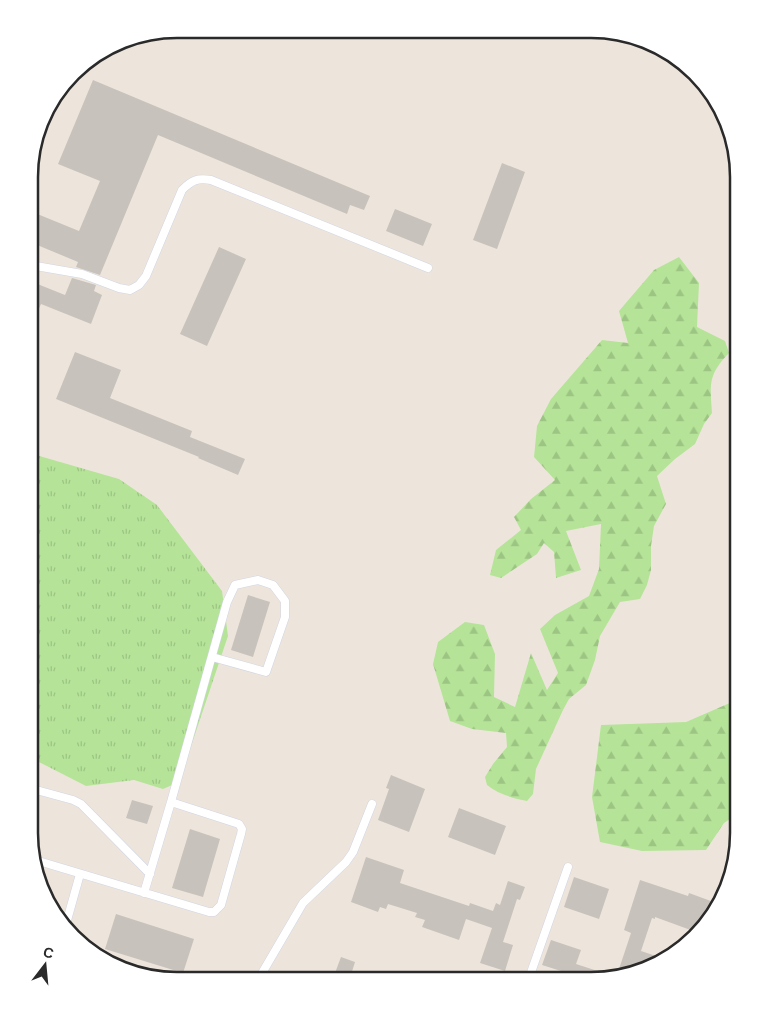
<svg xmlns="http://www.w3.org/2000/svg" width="768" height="1010" font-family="Helvetica,sans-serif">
	<defs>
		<pattern id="grass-tufts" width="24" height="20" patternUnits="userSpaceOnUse" patternTransform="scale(1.25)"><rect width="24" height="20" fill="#b5e498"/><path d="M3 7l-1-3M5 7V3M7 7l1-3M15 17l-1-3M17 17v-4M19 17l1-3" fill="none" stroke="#9cc483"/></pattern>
		<pattern id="forest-firs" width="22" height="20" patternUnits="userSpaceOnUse" patternTransform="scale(1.25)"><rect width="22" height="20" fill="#b5e498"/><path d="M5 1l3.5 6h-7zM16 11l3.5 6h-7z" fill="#9cc483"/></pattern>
	</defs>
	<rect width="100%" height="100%" fill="#ede5dc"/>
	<!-- grass -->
	<path fill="url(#grass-tufts)" d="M29,453L119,479L157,505L222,591L228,636L179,782L163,789L134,780L86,786L37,761L29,755Z"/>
	<!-- forest -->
	<path fill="url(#forest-firs)" d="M679,257L699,283L697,327L725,341L729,353C708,375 710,384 712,413L704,424L695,444L675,459L657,476L666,504L654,526L651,546V570L647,585L640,599L620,602L600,636L595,660L586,685L569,699L563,710L536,769L533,794L527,801C512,798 498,794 487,785L485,777L493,764L507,747L506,733L472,729L450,721L433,664L438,642L465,622L484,625L495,654L494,697L515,707L531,653L547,690L558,673L540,629L555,615L589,596L599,569L601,524L566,531L581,570L556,578L554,552L544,543L537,554L501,578L490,575L496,550L521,530L514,517L531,499L555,480L534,457L537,426L551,399L602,340L628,343L619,311L654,270Z
		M739,699V813L724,823L706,850L642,851L600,842L592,797L601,725L686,722Z"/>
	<!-- building -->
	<path fill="#c8c2bc" d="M93,80L370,196L364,210L350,205L347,214L158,135L100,275L76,267L78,262L30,242V211L79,231L100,181L58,164Z
		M502,163L525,172L497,249L473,240Z
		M395,209L432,224L423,246L386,231Z
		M219,247L246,259L207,346L180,334Z
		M72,278L96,285L94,291L102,295L91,324L41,304L30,329V281L65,295Z
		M75,352L121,370L110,398L192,431L190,437L245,459L238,475L198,458L199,457L56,399Z
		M248,595L270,602L253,657L231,650Z
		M391,775L425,789L409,832L378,820L389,789L386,788Z
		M132,800L153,806L147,824L126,818Z
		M459,808L506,826L495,855L448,837Z
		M190,829L220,839L203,897L172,888Z
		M366,857L404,870L400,883L469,906L470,903L493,911L496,903L500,905L508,881L525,887L520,900L517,899L503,942L513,945L505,971L480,963L492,928L466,919L459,940L422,927L425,920L415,917L417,913L388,904L386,909L380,907L378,912L351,902Z
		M574,877L609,889L599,919L564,907Z
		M640,880L688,896L689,893L719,904L715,916L696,932L655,917V919L652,918L641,951L665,959L657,966L617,975L631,933L624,930Z
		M116,914L194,939L183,973L105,949Z
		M551,940L581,950L576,964L613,976L592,981H571L559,977L561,971L542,965Z
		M341,957L355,962L349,981H332Z"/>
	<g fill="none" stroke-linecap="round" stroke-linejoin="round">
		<defs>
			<path id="lane" d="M30,265L82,274L119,288L130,290L139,285L146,276L182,190C192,180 197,178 211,180L428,268
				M29,788L73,800L81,804L150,874
				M171,802L227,602L235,585L258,580L273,585L285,601V617L266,672L212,657
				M35,860L209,912H214L221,905L241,834L242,829L239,824L171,802L144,893
				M66,924L80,874
				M258,980L303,903L346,862L353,852L372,804
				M528,981L568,867"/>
		</defs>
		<!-- lane casing -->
		<use href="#lane" stroke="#d1d5e3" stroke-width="9"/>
		<!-- lane -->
		<use href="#lane" stroke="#fff" stroke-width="8"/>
	</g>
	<!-- crop -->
	<path d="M0 0H768V1010H0ZM177 38H591A139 139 0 0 1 730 177V833A139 139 0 0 1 591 972H177A139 139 0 0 1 38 833V177A139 139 0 0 1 177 38Z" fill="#fff" fill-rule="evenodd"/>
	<path fill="none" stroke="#2a2a2a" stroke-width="2.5" d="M177 38H591A139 139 0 0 1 730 177V833A139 139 0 0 1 591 972H177A139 139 0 0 1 38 833V177A139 139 0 0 1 177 38Z"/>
	<!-- north arrow -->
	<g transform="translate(45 965) rotate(16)" stroke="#ffffff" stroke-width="4" paint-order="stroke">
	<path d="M0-4L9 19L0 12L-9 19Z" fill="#2a2a2a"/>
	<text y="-8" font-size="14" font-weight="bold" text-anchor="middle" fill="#2a2a2a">С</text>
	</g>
</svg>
